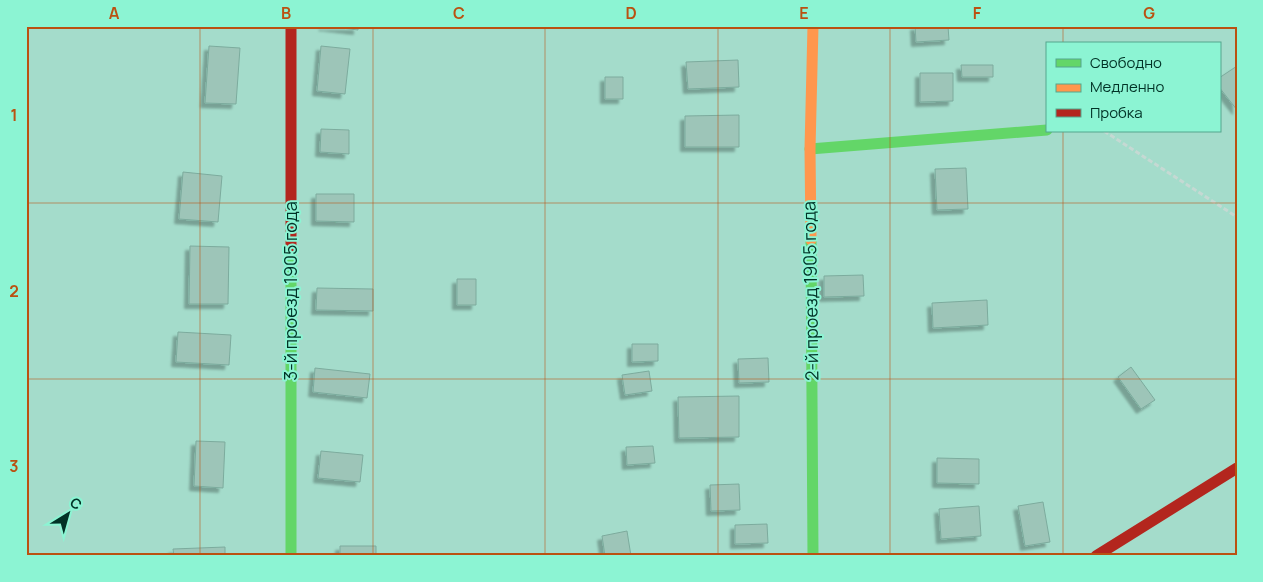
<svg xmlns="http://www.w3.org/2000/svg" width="1263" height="582" font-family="Manrope,sans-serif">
	<defs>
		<filter id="shadow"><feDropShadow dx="-4.5" dy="4.5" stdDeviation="1" flood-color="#0004"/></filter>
	</defs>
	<rect width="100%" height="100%" fill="#a4dccb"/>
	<!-- building -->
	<path fill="#9dc5b8" stroke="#7cab9d" filter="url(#shadow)" d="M323,26H358V30Z
		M915,26H948L949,40L916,42Z
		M209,46L240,48L236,104L205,103Z
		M321,46L350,49L345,94L317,91Z
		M738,60L739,87L688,89L686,62Z
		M961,65H993V77H962Z
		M1237,66V110L1219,87V78Z
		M920,73H953V101L920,102Z
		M605,77H623V99H605Z
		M739,115V147H685V116Z
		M321,129L349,130V154L320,152Z
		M966,168L968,209L937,210L935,169Z
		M183,172L222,176L218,222L179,219Z
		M316,194H354V222L316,221Z
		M190,246L229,247L228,304H189Z
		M863,275L864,296L824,297V276Z
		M457,279H476V305H457Z
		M317,288L373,289V311L316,310Z
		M987,300L988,325L933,328L932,303Z
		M178,332L231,335L229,365L176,362Z
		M632,344H658V361L632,362Z
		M768,358L769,382L739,383L738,359Z
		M1131,367L1155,400L1141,409L1118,377Z
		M315,368L370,374L367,398L313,392Z
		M649,371L652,391L625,395L622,375Z
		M739,396V437L679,438L678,397Z
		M196,441L225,442L223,488L194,486Z
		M653,446L655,463L627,465L626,447Z
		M321,451L363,455L360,482L318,478Z
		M937,458L979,459V484L937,483Z
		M739,484L740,510L711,511L710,485Z
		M1043,502L1050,542L1025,546L1018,506Z
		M979,506L981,536L941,539L939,509Z
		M767,524L768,543L735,544V525Z
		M627,531L631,556H605L602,536Z
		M340,546H376V556H340Z
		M225,547V556H174L173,549Z"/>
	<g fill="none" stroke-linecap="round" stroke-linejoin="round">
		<!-- path -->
		<path stroke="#c5d9d3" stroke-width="3" stroke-dasharray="5 2.5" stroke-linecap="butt" d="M1104,131L1237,217"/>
		<!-- fast -->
		<path stroke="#63d668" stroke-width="11" d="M810,149L1047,130
			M811,240L813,556
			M291,252V556"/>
		<!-- slow -->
		<path stroke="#ff974d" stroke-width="11" d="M811,240L810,149L813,26"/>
		<!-- jam -->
		<path stroke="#b3261e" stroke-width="11" d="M291,26V252
			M1096,556L1237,468"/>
	</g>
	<!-- grid -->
	<path fill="none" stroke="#ba5111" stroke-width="1" stroke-opacity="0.55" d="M200,26V556M373,26V556M545,26V556M718,26V556M890,26V556M1063,26V44M1063,131V556M26,203H1237M26,379H1237"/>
	<g text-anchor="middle" stroke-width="4" stroke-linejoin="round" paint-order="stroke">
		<!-- street labels -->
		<g font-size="18" fill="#013226" stroke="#8cf4d3">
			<text transform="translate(291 291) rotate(-90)" y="6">3-й проезд 1905 года</text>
			<text transform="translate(811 291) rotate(-91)" y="6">2-й проезд 1905 года</text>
		</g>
	</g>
	<!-- border -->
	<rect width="1263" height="582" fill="none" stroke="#8cf4d3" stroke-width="55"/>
	<!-- legend -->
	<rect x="1046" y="42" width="175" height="90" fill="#8cf4d3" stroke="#54a68e"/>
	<rect x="1056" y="59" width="25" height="8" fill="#63d668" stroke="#54a68e"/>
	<text x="1090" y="68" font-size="15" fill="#013226">Свободно</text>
	<rect x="1056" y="84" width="25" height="8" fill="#ff974d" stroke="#54a68e"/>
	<text x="1090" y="92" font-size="15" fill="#013226">Медленно</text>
	<rect x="1056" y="109" width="25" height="8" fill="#b3261e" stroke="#54a68e"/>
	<text x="1090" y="118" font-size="15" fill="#013226">Пробка</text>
	<!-- north arrow -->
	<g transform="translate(68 514) rotate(37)" stroke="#8cf4d3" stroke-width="4" paint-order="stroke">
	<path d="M0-4L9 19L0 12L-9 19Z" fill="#013226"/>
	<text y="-8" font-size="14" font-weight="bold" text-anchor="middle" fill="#013226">С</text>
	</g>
	<rect x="28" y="28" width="1208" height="526" fill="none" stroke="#ba5111" stroke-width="2"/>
	<g font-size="16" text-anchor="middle" font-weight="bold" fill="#ba5111">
		<text x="114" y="19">A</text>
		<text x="286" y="19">B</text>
		<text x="459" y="19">C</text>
		<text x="631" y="19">D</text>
		<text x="804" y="19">E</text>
		<text x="977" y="19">F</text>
		<text x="1149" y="19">G</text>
		<text x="14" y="121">1</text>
		<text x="14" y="297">2</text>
		<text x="14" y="472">3</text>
	</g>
</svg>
